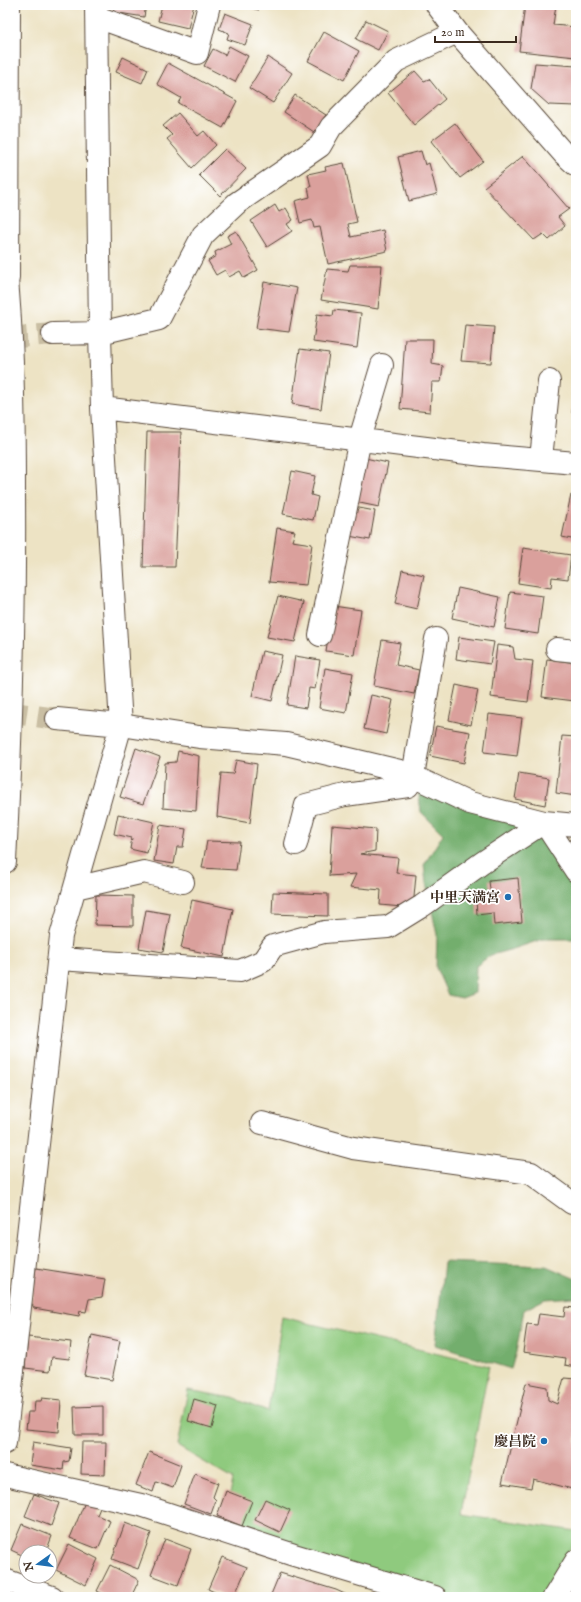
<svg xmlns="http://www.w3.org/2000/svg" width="581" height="1602" font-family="'IM FELL English','Noto Serif JP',serif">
	<rect width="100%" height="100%" fill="#fff"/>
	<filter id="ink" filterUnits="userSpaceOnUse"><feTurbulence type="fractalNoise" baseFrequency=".025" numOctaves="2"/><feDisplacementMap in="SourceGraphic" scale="8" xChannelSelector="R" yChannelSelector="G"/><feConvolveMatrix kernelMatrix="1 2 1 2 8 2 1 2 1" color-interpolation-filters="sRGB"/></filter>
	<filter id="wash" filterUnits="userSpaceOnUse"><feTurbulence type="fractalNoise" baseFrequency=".012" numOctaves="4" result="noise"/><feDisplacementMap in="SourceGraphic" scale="16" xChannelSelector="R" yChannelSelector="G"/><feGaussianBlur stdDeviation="0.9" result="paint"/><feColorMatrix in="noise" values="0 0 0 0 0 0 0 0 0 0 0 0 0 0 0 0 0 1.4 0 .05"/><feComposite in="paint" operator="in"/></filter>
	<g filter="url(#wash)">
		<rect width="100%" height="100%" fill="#ede3c4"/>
		<!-- green -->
		<path fill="#8fca7e" stroke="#657a4e" d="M282,1317L489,1366L461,1514L576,1531V1538L543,1597H419L286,1552L225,1520L233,1479L177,1446L188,1390L233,1398L268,1412Z"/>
		<!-- forest -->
		<path fill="#73ae6d" stroke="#576c46" d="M418,790L540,827L576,877V939H543L513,949L491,955L476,966L475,993L462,998L448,995L436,968L437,935L426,883L424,865L443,834L421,812Z
			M444,1262L546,1266L576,1279V1297L545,1299L524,1310L516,1352L511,1369L435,1345Z"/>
		<g id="blocks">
			<!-- building -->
			<path fill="#daa09c" d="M114,5H146L144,17L113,12Z
				M162,5H194L188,28L158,21Z
				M239,5H260L259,10Z
				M525,5H556L553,25L576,27V57L519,51Z
				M225,13L253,24L245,45L227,39L229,33L219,29Z
				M366,20L388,31L378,50L356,39Z
				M324,32L359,51L344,80L308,61Z
				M229,46L248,56L235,82L204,66L213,49L225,55Z
				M123,57L148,69L142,83L116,72Z
				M268,57L292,73L273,103L249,88Z
				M168,63L237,101L223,128L178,103L181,98L157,84Z
				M535,63L576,66V106L549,105L531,89Z
				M415,71L424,81L429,79L445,99L414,125L388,93Z
				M295,95L326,115L314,132L284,112Z
				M178,113L198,136L204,131L216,145L192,168L167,139L172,135L163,126Z
				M455,123L483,161L460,178L431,141Z
				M225,149L246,169L220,196L199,175Z
				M421,151L425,165L429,163L437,194L409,201L398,157Z
				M523,156L569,209L558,217L565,226L549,240L543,234L534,240L484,187Z
				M344,163L357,222L348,224L351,237L383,230L387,251L328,264L320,227L314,228L312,220L300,223L295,201L310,197L308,187H311L308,174L326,170L325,167Z
				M275,205L279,212L286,208L293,220L287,224L292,231L267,247L251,221Z
				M236,231L258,270L244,278L240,271L229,277L225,270L216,275L208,261L216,256L215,252L231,244L227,236Z
				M350,265H382L378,309L321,300L327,269L348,271Z
				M264,282L297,288L289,332L256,328Z
				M334,310L361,313L357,348L313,342L317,314L333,316Z
				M465,325L494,327L491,363L461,361Z
				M405,339H433L432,364L443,366L441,382H432L430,412L400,409Z
				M300,349L329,353L321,409L292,404Z
				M574,393H576V414L572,413Z
				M147,432H181L175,567H143Z
				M365,458L388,463L379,507L355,502Z
				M292,471L315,476L311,495L318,497L313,520L283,514Z
				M571,495L576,496V540L562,537Z
				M354,507L375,511L370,540L349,536Z
				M277,528L295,531L292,541L312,544L306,585L269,582Z
				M523,548L571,555L568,579L552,577L551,588L518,583Z
				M402,570L424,575L417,609L395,604Z
				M458,588L500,597L494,627L452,618Z
				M510,592L543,596L538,634L505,629Z
				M278,596L304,602L295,642L267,637Z
				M333,606L361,610L354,655L326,651Z
				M459,637L494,642L490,664L456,659Z
				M382,640L400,643L396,665L419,670L414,694L374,686Z
				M497,645L513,647L515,659L533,661L528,702L491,697Z
				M262,651L282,655L272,701L252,696Z
				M295,656L320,660L315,689L309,688L306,708L287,705Z
				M547,659L576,663L575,701L542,697Z
				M325,668L353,673L346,713L319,708Z
				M456,685L478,690L471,725L449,720Z
				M371,695L393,700L386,734L364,729Z
				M489,714L522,718L517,756L484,752Z
				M436,726L470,732L464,763L430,756Z
				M562,736L576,737V796L556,793Z
				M136,748L160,757L143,804L120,797Z
				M178,751L199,756L196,811L163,808L165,763L176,762Z
				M236,760L257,764L250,823L217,817L221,773L233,774Z
				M519,773L549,778L545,805L515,799Z
				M118,814L154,822L147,853L130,849L132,838L114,834Z
				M160,825L186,829L183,847H177L174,864L154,861Z
				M332,825L376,829L375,851L360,854L398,858L396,873L416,875L413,908L380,905L381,890L350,887L356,874L329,876Z
				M207,841L240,842L236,870L202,868Z
				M518,878L522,922L494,925L493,913L477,915L476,899L491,898L489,881Z
				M273,892L328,894V916L272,914Z
				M96,895L133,896V926L95,925Z
				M192,900L233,909L224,957L181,948Z
				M146,910L170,914L163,952L139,948Z
				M36,1268L105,1279L102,1297L89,1299L86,1312L80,1311L79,1316L34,1308L31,1302Z
				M565,1307L576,1308V1367L565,1365L566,1358L523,1352L527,1324L537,1325L539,1314L564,1317Z
				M92,1335L120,1341L112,1380L84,1375Z
				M28,1337L71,1342L69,1359L52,1357L50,1371L25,1368Z
				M564,1378L576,1379V1490L533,1479L531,1488L502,1483L526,1383L547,1387L548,1400L557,1404Z
				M42,1398L61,1400L59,1432L26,1429L28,1412H34L35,1401H41Z
				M194,1399L218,1406L212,1428L188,1421Z
				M103,1406V1435H75L74,1407Z
				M33,1442L71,1448L69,1461L64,1462L63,1470L30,1465Z
				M82,1442H106L105,1475L81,1474Z
				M149,1452L181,1465L173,1488L156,1482L153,1492L136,1485Z
				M195,1474L218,1483L213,1497L216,1500L211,1514L184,1504Z
				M226,1491L252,1501L242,1526L217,1516Z
				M34,1494L59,1503L51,1526L25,1516Z
				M265,1499L290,1510L280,1532L255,1520Z
				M85,1502L100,1508L97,1515L110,1521L98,1549L70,1538Z
				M125,1523L151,1533L138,1569L112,1559Z
				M22,1524L52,1536L46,1552H26V1557L11,1550Z
				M165,1539L191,1549L178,1585L151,1575Z
				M69,1544L98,1559L86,1585L56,1570Z
				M222,1557L247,1567L234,1597H225L208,1589Z
				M110,1565L139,1580L131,1597H109L97,1591Z
				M280,1573L336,1590L347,1595L346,1597H270Z"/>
		</g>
	</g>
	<g filter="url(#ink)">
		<use href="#blocks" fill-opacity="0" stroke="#564637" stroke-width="1"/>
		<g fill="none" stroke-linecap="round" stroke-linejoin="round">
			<!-- minor-tunnel -->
			<path stroke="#c9bea3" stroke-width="22" stroke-dasharray="22 11" stroke-linecap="butt" d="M5,338L53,334
				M5,712L57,719"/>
			<defs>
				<path id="minor" d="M437,5L457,32L564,154L576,165
					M97,17L197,53L209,5
					M8,278L9,5
					M53,334L100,333L159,319L203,235L237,203L320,146L331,127L396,61L457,32
					M102,408L483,455L576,463
					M541,459L549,381
					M320,635L360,439L382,365
					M557,649L576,651
					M57,719L121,725L199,737L286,744L404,772L470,803L544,822L576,825
					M296,844L306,805L345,795L408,786L413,776L436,639
					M75,888L144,872L183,882
					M59,959L240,971L263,961L273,946L324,932L388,927L422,906L482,863L544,822L576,871
					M262,1123L353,1148L531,1173L572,1203H576
					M5,1443L61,936L121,725L102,408L100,333L96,5
					M5,1475L141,1505L294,1555L435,1597
					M5,1580L52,1597
					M554,1597L576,1561"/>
				<path id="highway" d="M5,258C13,336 14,416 14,494C15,617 11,739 5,862"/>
			</defs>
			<!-- minor casing -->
			<use href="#minor" stroke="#564637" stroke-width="24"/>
			<!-- highway casing -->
			<use href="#highway" stroke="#564637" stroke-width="24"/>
			<!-- minor -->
			<use href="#minor" stroke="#fff" stroke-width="22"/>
			<!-- highway -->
			<use href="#highway" stroke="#fff" stroke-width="22"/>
		</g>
	</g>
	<!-- markers -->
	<g fill="#1f6fb2" stroke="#fff" stroke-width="1.5">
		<circle cx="508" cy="897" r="4"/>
		<circle cx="544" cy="1441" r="4"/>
	</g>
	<g text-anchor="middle" stroke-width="3.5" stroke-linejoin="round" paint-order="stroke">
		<!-- poi labels -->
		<g font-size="14" font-weight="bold" fill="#3b2a1e" stroke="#fff" text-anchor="end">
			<text x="500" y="902">中里天満宮</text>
			<text x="536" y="1446">慶昌院</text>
		</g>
	</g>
	<!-- margin -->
	<rect width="581" height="1602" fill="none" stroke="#fff" stroke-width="20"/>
	<!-- north arrow -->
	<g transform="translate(38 1564) rotate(256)"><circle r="19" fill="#ffffff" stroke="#b1aaa5"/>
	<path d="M0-3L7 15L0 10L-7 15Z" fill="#1f6fb2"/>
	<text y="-6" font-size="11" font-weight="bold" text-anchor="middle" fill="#3b2a1e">N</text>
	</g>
	<!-- scale -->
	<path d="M435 36v6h81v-6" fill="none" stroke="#3b2a1e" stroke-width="2"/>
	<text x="441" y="36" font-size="12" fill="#3b2a1e" stroke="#ffffff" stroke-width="3" paint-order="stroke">20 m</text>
</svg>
